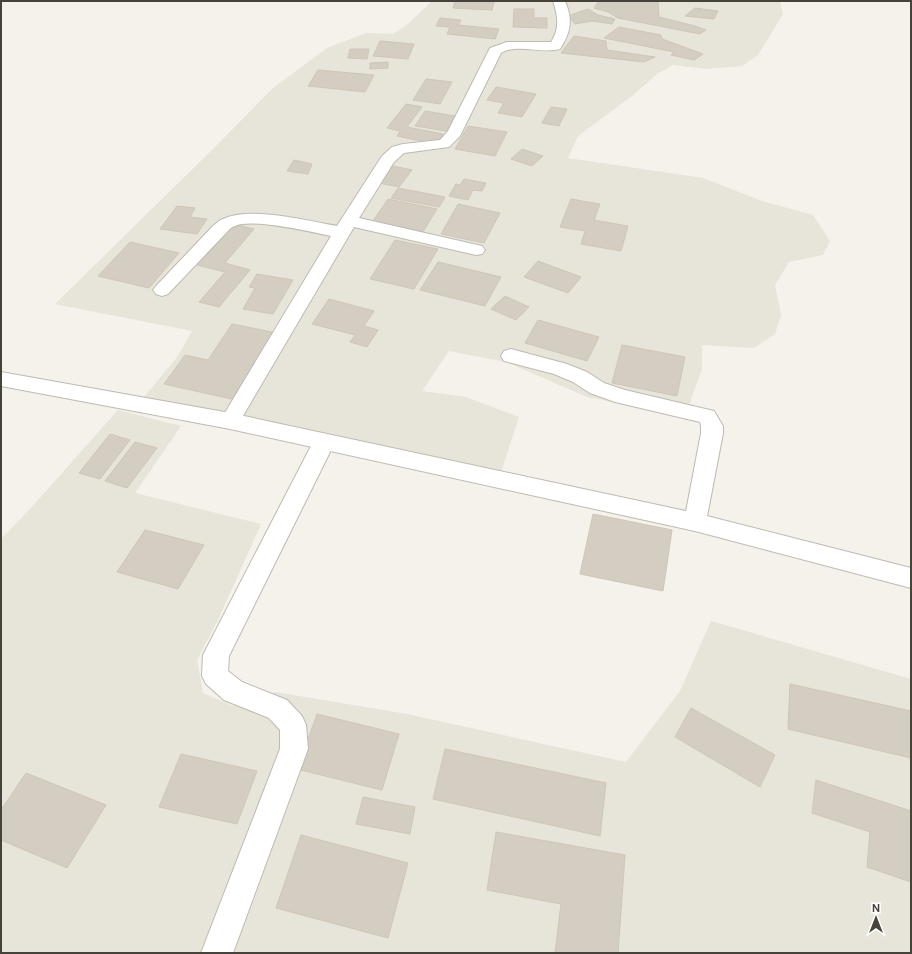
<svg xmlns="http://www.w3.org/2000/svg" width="912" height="954" font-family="'DM Sans',sans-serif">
	<rect width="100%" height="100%" fill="#f4f2eb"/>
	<!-- residential -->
	<path fill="#e7e4da" d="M432,1H780L783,14L758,55L742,66L706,69L673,65L657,74L632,96L578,136L568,158L703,178L762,201L813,215L830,241L823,255L789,262L775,285L781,315L775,334L754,348L702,345V369L685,416L587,397L506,362L449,351L422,391L466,397L519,417L501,472L375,444L144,397L178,356L192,331L55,304L216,146L273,88L327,48L366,33L393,34L408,24Z
		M118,410L181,426L135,493L261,524L218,620L197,660L203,693L233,706L275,692L407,714L626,762L680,691L711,621L911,679V953H1V539L31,508Z"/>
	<!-- building -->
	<path fill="#d4cec2" stroke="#cec6b6" d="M455,1H494L492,10L453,8Z
		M599,1H658L659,17L695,26L706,30L700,34L618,18L608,12L594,8Z
		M695,8L718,11L714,19L685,16Z
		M514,9H534V18H547V28L513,27Z
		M588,9L598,15L615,19L612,24L592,21L575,24L568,16Z
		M440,18L461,20L458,25L499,29L495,39L447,34L450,27L436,26Z
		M619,27L661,35L662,39L703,54L694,60L671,55L674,52L604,38Z
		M574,36L606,41L607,50L655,57L644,62L561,53Z
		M380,41L414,44L408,59L373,56Z
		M350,49H369L367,59L348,58Z
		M388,62V68L370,69V63Z
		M318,70L374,75L365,92L308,86Z
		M426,79L452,82L440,104L413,100Z
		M496,87L536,94L522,117L498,113L504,103L487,100Z
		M406,104L422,107L407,127L443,134L436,144L397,136L400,131L387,128Z
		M551,107L567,109L559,126L542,123Z
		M425,111L455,116L446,131L415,126Z
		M468,126L507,132L495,156L455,149Z
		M522,149L543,156L532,166L511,159Z
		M294,160L312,164L308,174L287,171Z
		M393,166L412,170L399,187L379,183Z
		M464,179L486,183L482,191L473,190L468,200L449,196L456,184L460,185Z
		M398,188L445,197L439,207L391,198Z
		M388,199L437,209L421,235L371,224Z
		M571,199L600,204L594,220L628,226L621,251L581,244L585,231L560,227Z
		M458,204L500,213L484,243L441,234Z
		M177,206L195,208L190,217L207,219L197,234L160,229Z
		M230,223L254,229L225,263L250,270L219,307L199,302L225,272L193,264Z
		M395,240L438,249L414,289L370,279Z
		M130,242L179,253L149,288L98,276Z
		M538,261L581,277L568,293L524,277Z
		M438,262L501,277L485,306L420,290Z
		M257,274L293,280L273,314L243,309L255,288L249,287Z
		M505,296L529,307L516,320L491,309Z
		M329,299L374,311L364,326L378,330L367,347L350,342L355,335L312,324Z
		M538,320L599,337L587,361L525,343Z
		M232,324L277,333L236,400L164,384L185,355L208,360Z
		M622,345L685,357L677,396L612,383Z
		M110,434L130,440L100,479L79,473Z
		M135,442L157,448L127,488L105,481Z
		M593,514L672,530L663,591L580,574Z
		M145,530L204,545L178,589L117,572Z
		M790,684L911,711V758L788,729Z
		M691,708L775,755L760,787L675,737Z
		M317,714L399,734L382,790L297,769Z
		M445,749L606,783L600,836L433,799Z
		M181,754L257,771L237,824L159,807Z
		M26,773L106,805L67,868L1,840V810Z
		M816,780L911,811V882L867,867L870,832L812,813Z
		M363,797L415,807L410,834L356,824Z
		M496,832L625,855L618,953H555L561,904L487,890Z
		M301,835L408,863L388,938L276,908Z"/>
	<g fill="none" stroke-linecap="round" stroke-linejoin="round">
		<defs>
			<path id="minor" d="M553,1H565C573,20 571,32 560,49C541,54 518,43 501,53L460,136L449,147L404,153L394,162L359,218L482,246L485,250L482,254L476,255L354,227L237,426L230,429L223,426L220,421L331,236C311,232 252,218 235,226C231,227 228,231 225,234L168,294L162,296L156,294L153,290L156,286L213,226C216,224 219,220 223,219C251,206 307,221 337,226L382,156L392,147L403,144L440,140L448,131L490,48L507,42H551C560,29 558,16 553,1Z
				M511,349L567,364L587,372L604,383L625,390L714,411L723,426V433L706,522L703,529L695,531L687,529L684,522L701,433V426L700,422L615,402L590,393L573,382L554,374L504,361L501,356L504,351Z
				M324,434L332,436L335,442L229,656L228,671L242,682L287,700L302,716L306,725L308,749L233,953H201L280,749V730L269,718L224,700L206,684L202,676L203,655L313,442L316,436Z"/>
			<path id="tertiary" d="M1,372L230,413L695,513L911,568V588L695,531L230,429L1,386Z"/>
		</defs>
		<!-- minor casing -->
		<use href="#minor" stroke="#bebaaf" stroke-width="2"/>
		<!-- tertiary casing -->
		<use href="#tertiary" stroke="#bebaaf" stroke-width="2"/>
		<!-- minor -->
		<use href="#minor" fill="#fff" fill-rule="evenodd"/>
		<!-- tertiary -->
		<use href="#tertiary" fill="#fff" fill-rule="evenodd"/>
	</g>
	<!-- border -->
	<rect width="912" height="954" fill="none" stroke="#47433a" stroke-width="4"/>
	<!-- north arrow -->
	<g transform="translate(876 918)" stroke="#ffffff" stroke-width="3" paint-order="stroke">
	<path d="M0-3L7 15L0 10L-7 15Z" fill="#47433a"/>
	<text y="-6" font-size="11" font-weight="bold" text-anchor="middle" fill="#47433a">N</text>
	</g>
</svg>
